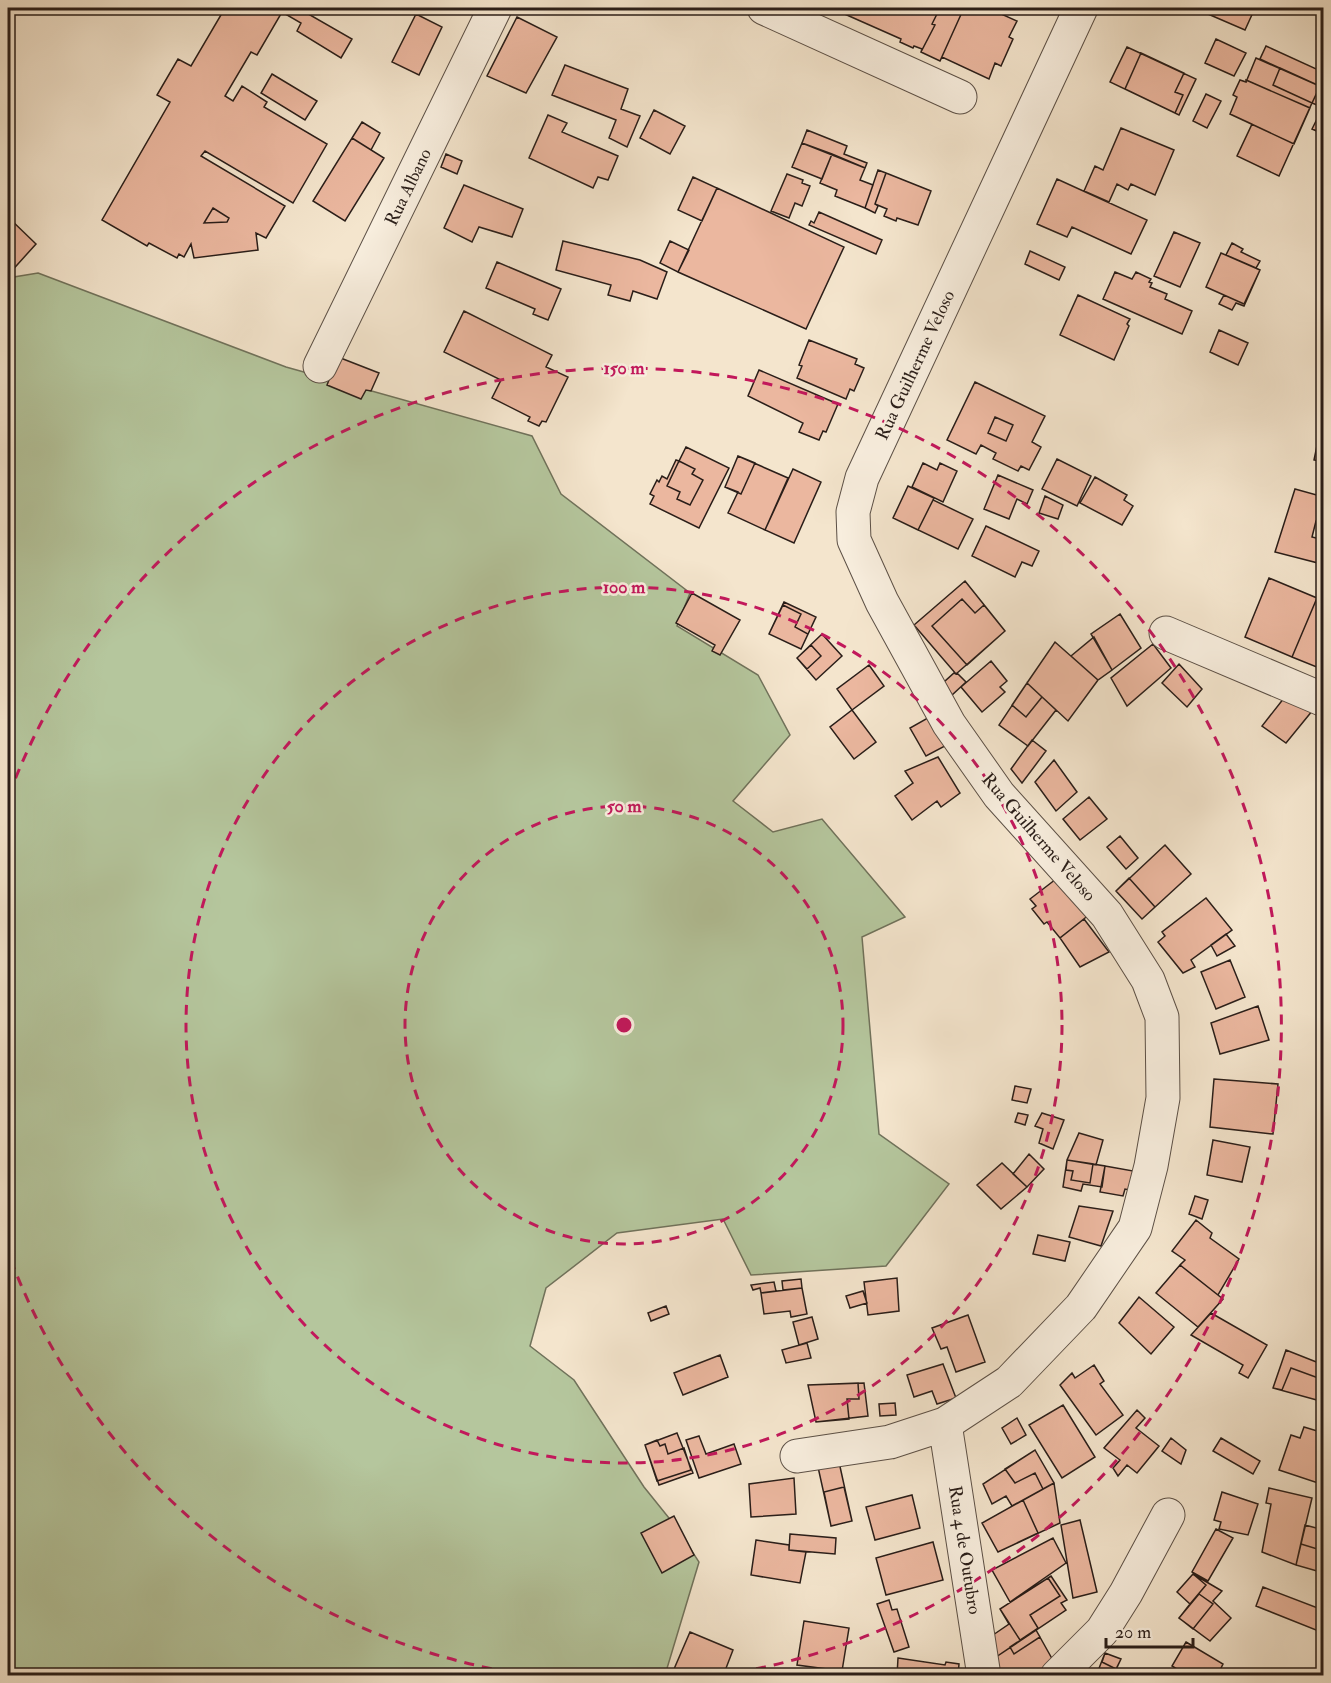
<svg xmlns="http://www.w3.org/2000/svg" width="1331" height="1683" font-family="'IM FELL Double Pica',serif">
	<rect width="100%" height="100%" fill="#f4e5cd"/>
	<filter id="stains"><feTurbulence type="fractalNoise" baseFrequency=".00333" numOctaves="4"/><feColorMatrix values="0 0 0 0 .2 0 0 0 0 .09 0 0 0 0 .02 0 0 0 .5 -.17"/></filter>
	<radialGradient id="worn" r=".72"><stop offset=".6" stop-color="#630" stop-opacity="0"/><stop offset="1" stop-color="#630" stop-opacity=".3"/></radialGradient>
	<!-- green -->
	<path fill="#b5c69d" stroke="#70725b" stroke-width="1.5" d="M38,273L286,367L532,436L561,494L690,593L677,626L758,675L790,735L733,801L773,832L822,819L905,917L862,937L879,1134L949,1184L886,1266L751,1275L723,1219L617,1233L546,1288L530,1346L574,1380L644,1487L677,1528L699,1562L665,1675L8,1676V278Z"/>
	<!-- building -->
	<path fill="#ebb79f" stroke="#2a1e19" stroke-width="1.5" d="M225,8H298L352,39L341,58L297,31L301,23L282,12L257,55L251,52L225,96L233,101L242,86L267,102L264,107L327,144L293,203L205,151L201,156L285,206L266,238L256,233L258,250L194,258L191,244L184,257L179,254L177,258L149,243L147,246L102,220L170,102L157,95L178,59L191,66Z
		M831,8H988L1017,21L1009,37L1013,39L1001,66L995,63L989,79L942,57L940,61L921,52L922,49L914,46L913,48L900,42L901,39Z
		M940,8H957L963,10L940,61L921,52L935,25L932,24Z
		M1194,8H1255L1245,30Z
		M416,14L442,27L419,75L392,62Z
		M517,17L557,37L526,93L487,76Z
		M1216,39L1246,53L1234,76L1205,63Z
		M1266,46L1323,72L1317,85L1260,59Z
		M1127,47L1196,79L1179,115L1110,82Z
		M1141,53L1184,73L1175,92L1183,95L1175,113L1125,89Z
		M1256,58L1324,88L1322,107L1312,103L1279,176L1237,156L1252,124L1230,114L1237,97L1233,95L1240,80L1246,82Z
		M565,65L628,89L621,109L640,116L627,147L609,138L616,120L552,95Z
		M1280,68L1320,86L1312,103L1273,85Z
		M272,74L317,101L305,120L261,93Z
		M1240,80L1246,82V80L1310,108L1294,144L1230,114L1237,97L1233,95Z
		M1206,94L1221,101L1207,128L1193,121Z
		M1324,105V134L1312,129Z
		M654,110L685,126L670,154L640,138Z
		M548,115L567,123L562,132L618,156L608,180L598,177L593,188L529,158Z
		M362,122L380,133L371,150L352,138Z
		M1121,128L1174,150L1155,195L1131,184L1128,190L1117,184L1109,202L1084,191L1095,166L1103,170Z
		M807,130L847,146L844,154L867,163L865,168L802,143Z
		M352,138L384,158L345,221L313,201Z
		M802,143L832,154L822,179L792,167Z
		M446,154L462,161L457,174L441,167Z
		M832,154L865,168L860,180L873,185L865,208L835,196L837,190L820,183Z
		M878,170L886,173L875,204L878,206L875,213L865,208Z
		M886,173L931,191L918,225L897,218L896,221L884,216L887,209L875,204Z
		M787,174L803,180L802,183L810,186L802,206L795,203L789,218L771,211Z
		M693,177L717,188L702,221L678,210Z
		M1057,179L1147,220L1131,254L1072,227L1067,237L1037,224Z
		M464,185L523,209L512,237L479,227L472,242L444,228Z
		M717,188L844,247L806,329L678,272Z
		M213,208L229,218L227,222L204,223Z
		M819,212L882,240L876,254L809,225L811,221L814,223Z
		M8,217L36,244L8,275Z
		M1174,232L1200,243L1180,287L1154,276Z
		M563,241L640,260L667,272L657,299L633,291L630,301L608,295L611,285L556,270Z
		M670,241L689,250L678,272L660,263Z
		M1232,243L1243,249L1241,252L1260,261L1256,268L1226,255Z
		M1030,251L1065,267L1059,280L1025,264Z
		M1221,253L1260,270L1244,304L1206,287Z
		M1221,253L1260,270L1244,306L1236,303L1232,310L1219,304L1224,295L1206,287Z
		M497,262L561,289L548,320L533,314L535,309L486,288Z
		M1115,272L1132,279L1136,272L1151,279L1149,282L1152,283L1150,287L1167,294L1165,299L1192,311L1182,334L1103,299Z
		M1078,295L1130,319L1127,324L1129,326L1114,360L1060,335Z
		M464,311L552,355L546,367L568,377L546,422L542,421L539,426L528,421L530,417L492,398L501,380L444,352Z
		M1219,330L1248,343L1238,365L1210,352Z
		M809,340L857,359L855,364L864,368L854,391L850,389L846,399L797,378L802,366L799,365Z
		M338,357L379,373L371,391L366,390L361,399L327,385Z
		M759,370L838,404L826,432L823,431L819,440L799,432L803,423L748,396Z
		M975,382L1045,416L1032,442L1041,447L1029,470L1021,466L1018,471L993,459L996,453L981,445L976,454L947,440Z
		M995,417L1013,425L1006,441L988,433Z
		M1322,422H1324V462L1314,460Z
		M686,447L729,468L699,528L650,504L654,496L650,494L657,480L659,482L662,476L667,479L676,460L679,461Z
		M738,456L755,463L741,494L725,487Z
		M738,456L788,478L765,530L728,513L738,492L725,487Z
		M1057,459L1091,476L1077,506L1042,489Z
		M679,461L695,469L692,474L703,480L690,505L677,499L680,492L667,486Z
		M923,463L937,470L940,463L957,471L943,502L912,487Z
		M793,469L821,482L794,543L765,530Z
		M998,475L1033,490L1027,504L1017,499L1009,519L984,509Z
		M1095,477L1127,495L1124,500L1133,506L1122,525L1080,503Z
		M908,486L934,498L918,530L893,518Z
		M908,486L934,498L933,500L973,519L958,549L893,518Z
		M1295,489L1324,497L1322,522L1316,521L1312,537L1324,540L1318,563L1275,552Z
		M1045,496L1063,505L1058,519L1039,513Z
		M986,526L1039,551L1032,566L1022,562L1015,577L972,556Z
		M1269,578L1317,598L1292,657L1245,637Z
		M965,581L1005,631L956,674L914,625Z
		M692,593L740,620L720,655L712,651L715,645L676,623Z
		M1317,598L1324,601V670L1292,657Z
		M962,599L975,613L984,605L1005,631L967,665L932,626Z
		M784,602L816,617L801,649L769,634Z
		M783,605L801,614L795,627L808,634L801,649L769,634Z
		M1120,614L1141,648L1112,670L1091,634Z
		M822,634L842,656L816,680L797,658Z
		M1094,637L1112,670L1098,680L1071,656Z
		M1055,642L1098,680L1068,721L1027,683Z
		M1153,644L1171,668L1127,706L1111,678Z
		M811,645L821,656L807,669L797,658Z
		M991,661L1007,681L1000,687L1005,692L982,712L961,687Z
		M1179,664L1202,689L1187,707L1162,683Z
		M869,665L884,686L852,710L837,689Z
		M954,673L956,674L957,673L966,682L952,695L944,682Z
		M1027,683L1042,697L1026,717L1012,705Z
		M1027,683L1056,710L1028,746L999,725Z
		M1288,693L1317,705L1286,743L1262,726Z
		M852,710L876,742L854,759L830,727Z
		M933,715L945,746L926,756L910,728Z
		M1032,740L1046,751L1022,783L1011,769Z
		M938,757L960,793L941,807L937,801L912,820L895,796L913,783L905,771Z
		M1054,760L1077,792L1056,811L1035,782Z
		M1089,797L1107,819L1080,840L1063,819Z
		M1120,836L1138,858L1126,869L1107,847Z
		M1165,845L1191,874L1142,919L1116,891Z
		M1060,876L1090,914L1060,938L1047,922L1044,924L1032,909L1036,906L1030,899Z
		M1129,878L1155,907L1142,919L1116,891Z
		M1206,898L1232,930L1191,960L1195,967L1183,973L1158,942L1165,936L1162,932Z
		M1084,919L1109,952L1080,967L1060,938Z
		M1226,934L1235,946L1217,956L1211,945Z
		M1230,960L1245,997L1216,1009L1201,972Z
		M1258,1006L1269,1040L1220,1054L1211,1023Z
		M1214,1079L1278,1084L1273,1134L1210,1127Z
		M1015,1086L1031,1089L1027,1103L1012,1100Z
		M1018,1113L1028,1115L1025,1125L1015,1122Z
		M1042,1113L1064,1120L1053,1149L1039,1143L1043,1129L1035,1126Z
		M1079,1133L1103,1140L1096,1165L1067,1160Z
		M1213,1140L1250,1147L1242,1182L1207,1175Z
		M1029,1154L1044,1169L1027,1187L1013,1174Z
		M1067,1160L1093,1164L1090,1183L1071,1180L1073,1171L1066,1170Z
		M1067,1160L1105,1166L1102,1187L1083,1184L1081,1191L1063,1187Z
		M1002,1163L1027,1187L1001,1209L977,1185Z
		M1105,1166L1139,1172L1135,1191L1125,1189L1123,1196L1100,1192Z
		M1195,1196L1208,1200L1202,1219L1189,1214Z
		M1079,1206L1113,1211L1101,1246L1069,1237Z
		M1196,1220L1212,1233L1210,1238L1239,1259L1218,1295L1180,1265L1185,1260L1172,1251Z
		M1038,1235L1070,1242L1065,1261L1033,1254Z
		M1180,1265L1223,1299L1198,1327L1156,1293Z
		M897,1278L899,1311L868,1315L864,1282Z
		M801,1279L802,1288L783,1290L782,1281Z
		M774,1282L776,1291L761,1293L760,1288L753,1290L751,1285Z
		M802,1288L807,1314L791,1317L790,1311L764,1314L761,1293Z
		M863,1291L867,1303L850,1308L846,1296Z
		M1139,1297L1174,1327L1151,1354L1119,1323Z
		M666,1306L669,1314L651,1321L648,1313Z
		M1211,1313L1267,1345L1248,1378L1239,1373L1243,1365L1191,1335Z
		M968,1315L985,1362L956,1372L947,1347L941,1349L932,1328Z
		M812,1317L818,1339L799,1345L793,1322Z
		M807,1343L811,1358L786,1363L782,1350Z
		M1286,1350L1324,1365L1321,1379L1291,1368L1282,1390L1273,1388Z
		M1286,1350L1324,1365V1402L1273,1388Z
		M720,1355L728,1377L683,1395L674,1373Z
		M943,1364L956,1398L937,1404L932,1391L914,1397L907,1375Z
		M1094,1365L1104,1381L1100,1384L1123,1415L1096,1435L1060,1385L1072,1373L1075,1378Z
		M858,1383L859,1399H847L849,1419L816,1422L808,1385Z
		M864,1383L868,1416L816,1422L808,1385Z
		M895,1403L896,1415L880,1416L879,1404Z
		M1063,1405L1095,1457L1062,1478L1029,1425Z
		M1137,1410L1145,1418L1136,1428L1159,1446L1137,1473L1127,1465L1118,1476L1113,1468L1120,1460L1104,1448Z
		M1017,1418L1026,1435L1011,1444L1002,1428Z
		M1304,1427L1324,1433V1485L1279,1470L1291,1435L1300,1438Z
		M677,1433L693,1473L659,1485L645,1445Z
		M699,1436L706,1454L734,1444L741,1464L699,1478L686,1440Z
		M1171,1438L1186,1450L1181,1464L1162,1451Z
		M1221,1438L1260,1461L1253,1474L1213,1451Z
		M657,1440L660,1446L665,1444L668,1454L684,1448L691,1470L657,1481L645,1445Z
		M1035,1450L1054,1483L1043,1489L1035,1473L1015,1483L1005,1469Z
		M1035,1450L1054,1483L1012,1506L1006,1496L992,1504L983,1484Z
		M839,1462L852,1521L831,1526L818,1467Z
		M794,1478L796,1514L751,1517L749,1484Z
		M1054,1483L1060,1523L998,1552L982,1523Z
		M844,1487L852,1521L831,1526L824,1492Z
		M1269,1488L1312,1498L1296,1565L1262,1552L1271,1504L1266,1503Z
		M1222,1492L1258,1504L1248,1535L1219,1529L1221,1522L1214,1520Z
		M912,1495L920,1528L875,1540L866,1507Z
		M1023,1500L1038,1533L998,1552L982,1523Z
		M674,1516L694,1555L662,1573L641,1533Z
		M1080,1520L1097,1592L1073,1598L1061,1525Z
		M1305,1525L1324,1530V1573L1296,1565Z
		M1216,1529L1233,1538L1208,1581L1192,1572Z
		M790,1534L836,1538L835,1554L789,1550Z
		M1053,1538L1066,1563L1010,1602L992,1570Z
		M756,1540L789,1545V1550L806,1552L800,1583L751,1575Z
		M933,1542L943,1580L886,1595L876,1558Z
		M1301,1544L1324,1551V1573L1296,1565Z
		M1193,1574L1206,1585L1190,1604L1177,1592Z
		M1193,1574L1222,1591L1213,1601L1231,1618L1210,1641L1179,1618L1190,1604L1177,1592Z
		M1051,1576L1067,1600L1061,1603L1066,1610L996,1657L993,1635L1009,1624L1000,1609Z
		M1048,1578L1060,1596L1030,1615L1038,1628L1020,1640L1000,1609Z
		M1263,1587L1323,1610L1321,1632L1256,1606Z
		M1199,1594L1213,1604L1193,1629L1179,1618Z
		M889,1600L892,1610L897,1609L909,1647L894,1652L877,1604Z
		M804,1621L849,1628L842,1671L797,1665Z
		M1036,1630L1040,1637L1014,1654L1010,1647Z
		M1036,1630L1055,1664L1039,1676H999L996,1657Z
		M690,1632L733,1650L723,1676H671Z
		M1186,1642L1223,1664L1217,1676H1188L1172,1666Z
		M1105,1653L1121,1659L1116,1669L1102,1662Z
		M1105,1653L1121,1659L1113,1676H1096Z
		M898,1658L945,1665L946,1662L959,1664L958,1676H897Z"/>
	<g fill="none" stroke-linecap="round" stroke-linejoin="round">
		<defs>
			<path id="street" d="M764,8L960,97
				M320,366L495,8
				M1166,633L1324,700
				M945,1424L984,1676
				M797,1456L890,1442L945,1424L1009,1382L1081,1307L1135,1228L1151,1166L1163,1098L1162,1017L1148,980L1107,915L999,795L949,724L882,602L854,540L853,512L862,478L1081,8
				M1057,1676L1102,1631L1126,1593L1168,1515"/>
		</defs>
		<!-- street casing -->
		<use href="#street" stroke="#5c5046" stroke-width="35"/>
		<!-- street -->
		<use href="#street" stroke="#f8eede" stroke-width="33"/>
	</g>
	<!-- distance rings -->
	<g fill="none" stroke="#c2185b" stroke-width="3" stroke-dasharray="10 8">
		<circle cx="624" cy="1025" r="219"/>
		<circle cx="624" cy="1025" r="438"/>
		<path d="M527 1675A657 657 0 0 1 9 1255M9 795A657 657 0 1 1 721 1675"/>
	</g>
	<g text-anchor="middle" stroke-width="5" stroke-linejoin="round" paint-order="stroke">
		<!-- street labels -->
		<g font-size="18" fill="#2a1e19" stroke="#f8eede">
			<text transform="translate(408 187) rotate(-64)" y="6">Rua Albano</text>
			<text transform="translate(915 365) rotate(-65)" y="6">Rua Guilherme Veloso</text>
			<text transform="translate(1039 837) rotate(49)" y="6">Rua Guilherme Veloso</text>
			<text transform="translate(965 1550) rotate(81)" y="6">Rua 4 de Outubro</text>
		</g>
	</g>
	<circle cx="624" cy="1025" r="9" fill="#c2185b" stroke="#f8eede" stroke-width="3"/>
	<g font-size="18" text-anchor="middle" font-weight="bold" fill="#c2185b" stroke="#f8eede" stroke-width="5" stroke-linejoin="round" paint-order="stroke">
		<text x="624" y="374">150 m</text>
		<text x="624" y="593">100 m</text>
		<text x="624" y="812">50 m</text>
	</g>
	<!-- margin -->
	<rect width="1331" height="1683" fill="none" stroke="#f4e5cd" stroke-width="30"/>
	<rect x="9" y="9" width="1313" height="1665" fill="none" stroke="#2a1e19" stroke-width="3"/>
	<rect x="15" y="15" width="1301" height="1653" fill="none" stroke="#2a1e19" stroke-width="1.5"/>
	<!-- scale -->
	<path d="M1106 1638v9h87v-9" fill="none" stroke="#2a1e19" stroke-width="3"/>
	<text x="1115" y="1638" font-size="18" fill="#2a1e19" stroke="#f8eede" stroke-width="4.5" paint-order="stroke">20 m</text>
	<rect width="100%" height="100%" filter="url(#stains)"/>
	<rect width="100%" height="100%" fill="url(#worn)"/>
</svg>
